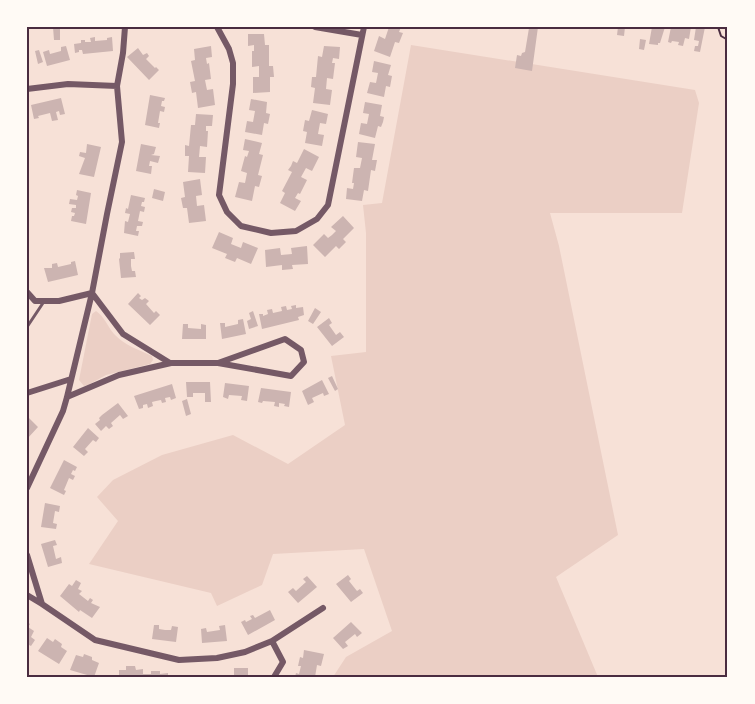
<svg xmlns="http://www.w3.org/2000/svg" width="755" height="704" font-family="Karla,sans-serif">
	<rect width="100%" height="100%" fill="#f7e1d7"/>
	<!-- green -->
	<path fill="#ebcfc5" d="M411,45L695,90L699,103L682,213H550L559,246L618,535L556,577L598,677H333L346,657L392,631L364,549L273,554L262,585L217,606L211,593L89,564L118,521L97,497L113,480L162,455L233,435L288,464L345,425L331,356L366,352V233L363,205L382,203Z
		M96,311C104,316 108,327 114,334C124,345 139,350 152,356L153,360L150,364L106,375L88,385L84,386L79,380L92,314Z"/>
	<!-- building -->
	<path fill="#ccb4b1" d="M53,27H60V40H54Z
		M389,27H401L399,32L403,33L399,43L395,42L390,57L374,51L379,36L385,39Z
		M533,27H538L532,71L515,68L517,55L521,56L522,53L525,52L529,28H533Z
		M618,27H625L624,36L617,35Z
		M652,27H665L660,43H658V45L649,44Z
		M671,27H691L689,39L685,38L683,46L678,45L679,42L672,41L671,43L668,42Z
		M696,27H705L700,52L694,51L695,46H698L699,41L694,40Z
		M248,34H264L265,45H269V66H273L274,77H270V92L253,93V77H259V66L252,67V51H254V45L248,46Z
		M95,37V41L107,40V38L112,37L113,51L83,54L82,50H79V52L75,53L74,44L81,43V40H85V42H91L90,38Z
		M640,39L646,40L644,50L639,49Z
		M66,46L70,60L47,66L43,52L49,50L50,54L61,51V47Z
		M211,46L212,57L206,58L207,64L209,63L211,79L205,80L207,90L213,89L215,105L198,108L196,92L192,93L190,82L195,81L191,61L195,60L194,49Z
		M324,46L340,47L339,59L333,58L332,63H335L333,79L327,78L326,89L332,90L330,105L313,103L315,88L311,87L312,77H316L318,56L322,57Z
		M138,48L143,55L147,53L149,56L146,59L155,68L156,67L159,70L149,80L127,57Z
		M39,50L43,62L38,64L35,51Z
		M374,61L391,65L388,75L392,76L390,87L386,86L384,97L367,93L370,82L376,83L378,73L372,72Z
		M150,95L165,98L164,101H162L161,106L165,107L164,112L160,111L158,123H160L159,128L145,125Z
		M61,98L65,114L60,115L59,111L56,112L58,120L52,121L50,113L38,116L39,118L34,119L31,105Z
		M251,99L267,102L266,113L270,114L268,124L264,123L262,135L245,132L247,121L253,122L255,111L249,110Z
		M365,102L382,105L380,116L384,117L383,122L381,127L378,126L375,138L359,134L361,123L367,124L369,114L363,113Z
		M312,110L328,114L326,124L320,123L318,134L324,135L322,146L305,143L307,132L303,131L305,120L309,121Z
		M196,114L213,115L212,126H206V131H208L207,147L200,146L199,157H206L205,173L188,172L189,156H185V145L189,146L191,125H195Z
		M245,139L262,143L259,154L263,155L258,175L262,176L259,187L255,186L252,201L235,197L239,182L245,183L247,173L241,171L245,156L247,157L249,151L243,150Z
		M358,142L375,144L372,160H377L375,171L371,170L368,191L364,190L362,201L346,199L347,188L353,189L354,183H352L354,168H360L362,158L356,157Z
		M87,144L101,147L94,177L79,174L85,158L79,156L80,152L86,153Z
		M141,144L156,147L154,154L151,155L160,156L158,163L150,161L149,166H152L151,174L136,171Z
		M304,149L319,157L312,171L306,168L301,177L307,180L300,194L298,193L295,198L301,201L295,211L280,203L285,193L282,191L292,172L288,170L291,166L293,161L297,163Z
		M200,179L202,195L196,196L197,206L204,205L206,221L189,223L187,208H183L181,198L185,197L183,182Z
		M154,189L165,192L163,201L152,198Z
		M77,190L91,193L86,224L71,221L72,216H74L75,213L71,212L72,208H76V205L69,204L70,199L77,200L78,196L76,195Z
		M131,195L145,198L144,202H142L141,206L145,207L144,212L140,211L138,221L143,222L142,226H137L136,231H139L138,236L124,233L125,221L128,222L130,214L125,213L126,208L128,209Z
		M343,216L354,228L343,239L346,242L339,249L336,246L325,257L313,245L324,234L328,238L332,235L336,231L331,227Z
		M219,232L233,238L231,244L241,248L243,242L258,248L251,264L237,258L235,262L225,258L227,254L212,248Z
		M307,246L308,264L292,265L293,269L282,270V265L266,267L265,250L280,248L281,255L292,254L291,248Z
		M134,252L135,259H131V266L132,271H135L136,277L121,278L119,259L120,258V253Z
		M75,261L78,275L48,282L44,268H52V264L57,263L58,267L71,264V262Z
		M138,293L141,296L139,298L142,300L145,298L149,301L146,304L154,313L156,311L160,315L150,325L128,304Z
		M296,305V308L303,307L304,315L298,317L299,320L262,329L259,314H263V316L268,314L267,310L272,309L273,313L282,311L281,307L286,306L287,310L292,309L291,306Z
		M315,308L321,312L313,324L308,321Z
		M253,311L258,326L249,329L247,321L251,319L249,313Z
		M329,318L332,323L329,325L336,335L340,332L344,337L332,346L317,327Z
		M243,319L246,334L222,339L220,323H225V327L238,324V320Z
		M183,324H188V328L201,329V324L206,325V339H182Z
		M332,376L338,389L335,391L328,378Z
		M322,380L329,394L324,396L323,393L312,398L314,402L308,405L302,391Z
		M186,382H210L211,402H205V393H193V397H187Z
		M225,383L249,386L247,401L241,400L242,396L229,395L228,399L223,397Z
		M172,384L176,398L171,400L170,397L165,398L166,402L162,403L161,400L156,401L152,402L153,406L148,408L147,404L143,405V408L139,409L134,396Z
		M261,388L291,392L289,407L284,406L285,404L279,403V407L274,406L275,402L263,401L262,403L258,402Z
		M187,399L191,414L186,416L182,401Z
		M118,403L128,416L123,419L120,415L111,423L113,426L109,429L106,426L101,431L95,424L100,420L99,418L102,415Z
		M27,416L38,427L27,439Z
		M88,428L99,438L96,442L93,440L85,449L88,452L84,456L73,447Z
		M64,460L77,467L75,471L73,470L71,474L75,476L73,480L69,478L64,490L66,491L64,495L50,488Z
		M45,503L60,506L59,512L55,511L53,523L57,524L56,529L41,527Z
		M55,540L57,545L53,546L56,559L61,557L62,563L48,567L41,544Z
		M348,575L351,579L349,581L357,591L360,589L363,593L351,602L336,584Z
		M307,576L317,587L298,603L288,592L293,588L296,591L306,582L303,579Z
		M76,580L81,583L78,589L82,591L79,594L88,601L90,598L93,600L91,603L100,607L92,618L80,610L79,612L60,596L69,584L72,586Z
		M270,610L275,620L248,635L241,622L245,620L246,622L252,619L250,616L253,615L255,618Z
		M27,622L30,624L28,627L34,631L31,637L35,640L31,646L27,644Z
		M351,622L362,633L357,637L355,634L345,642L348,646L343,649L333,638Z
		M154,625H159V629L165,630H171L172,626L178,627L176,642L152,639Z
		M225,625L227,641L202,643L201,629L206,628L207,632L220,630L219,626Z
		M47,638L53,642L55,639L62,644L61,647L67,651L59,664L38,651Z
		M304,650L324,654L321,666L317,665L315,677H295L296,673L299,674L301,666H298L300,657L303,658Z
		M84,654L92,657V660L99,663L94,677L70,670L76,655L83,657Z
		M126,666H135L136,670L143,669V674H151V671H160V674L168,673V677H119V670H126Z
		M234,668H248V677H234Z"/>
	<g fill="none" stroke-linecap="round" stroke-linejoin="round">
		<!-- path -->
		<path stroke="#4a2c40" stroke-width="2" d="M718,27L721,36L728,40"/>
		<!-- service -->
		<path stroke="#755966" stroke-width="3" d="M27,327L43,303"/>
		<!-- minor -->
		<path stroke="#755966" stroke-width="6" d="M217,27L229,49L233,63V84L219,195L227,212L241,226L271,233L296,231L317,219L328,205L364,27
			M315,27L362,35
			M27,89L68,84L117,86
			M27,292L35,301H59L92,293L123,334L170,363
			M27,393L71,379
			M67,397L119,375L171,363H218L291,376L304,362L301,350L285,339L218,363
			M27,488L63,411L67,397L92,293L107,214L122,142L117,86L123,53L125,27
			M27,555L42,604L95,640L179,660L217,658L245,652L272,641L323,608
			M27,595L42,604
			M272,641L283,662L274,677"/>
	</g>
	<!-- border -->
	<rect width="755" height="704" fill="none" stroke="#fffaf5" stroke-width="57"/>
	<rect x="28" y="28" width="698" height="648" fill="none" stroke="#4a2c40" stroke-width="2"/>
</svg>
